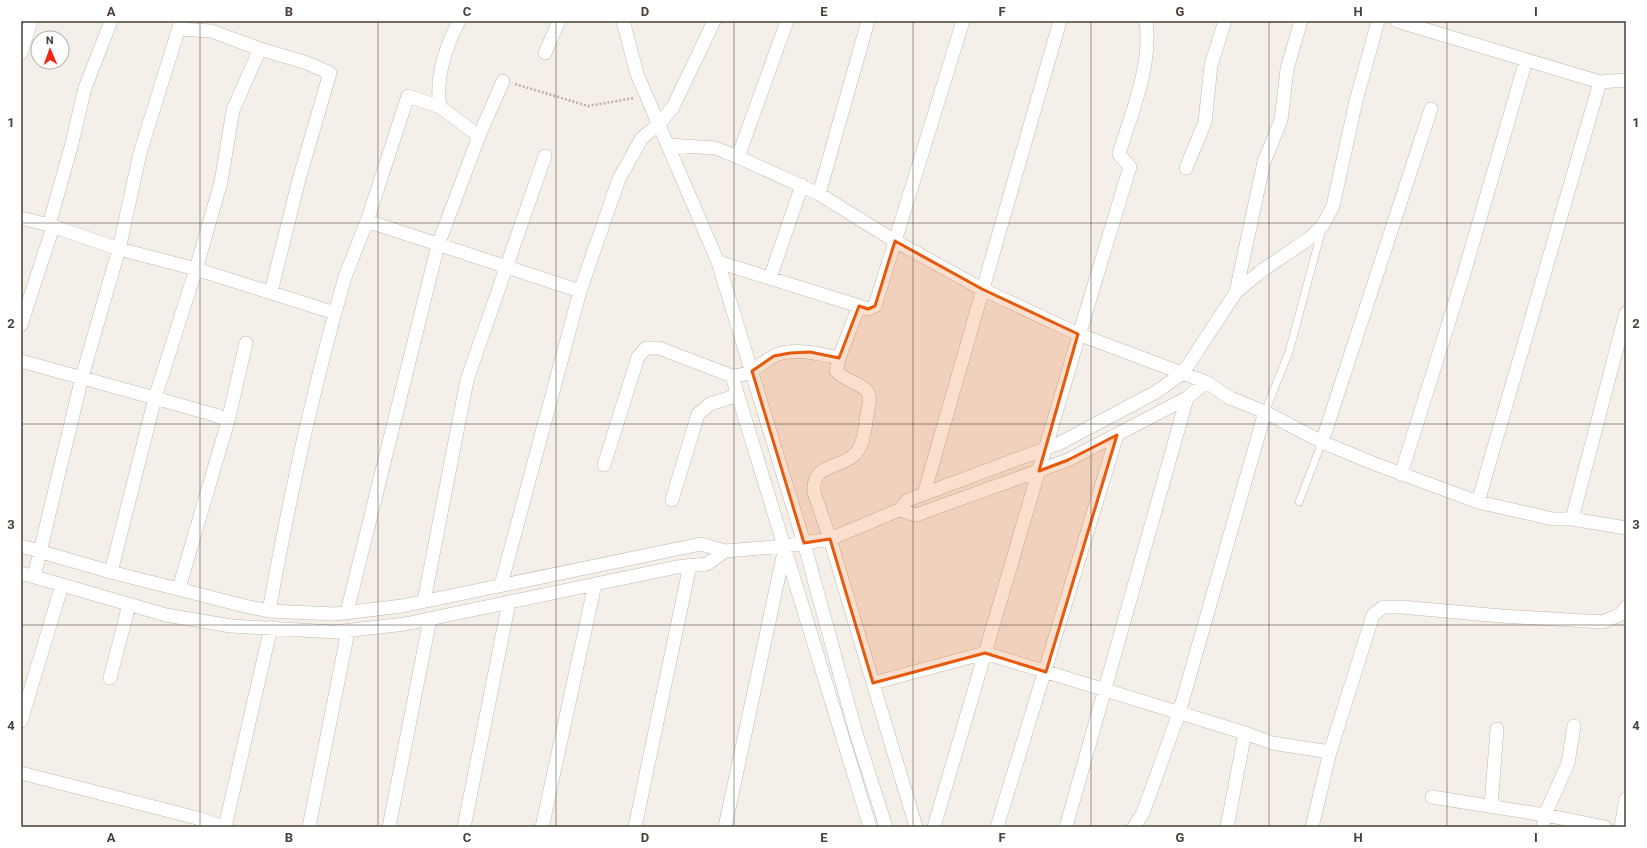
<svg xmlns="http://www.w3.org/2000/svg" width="1647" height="848" font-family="Roboto,sans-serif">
	<rect width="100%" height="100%" fill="#f4efe8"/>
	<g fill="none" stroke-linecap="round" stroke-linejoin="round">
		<defs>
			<path id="lane" d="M1265,412L1289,352L1322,229
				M1299,502L1322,442"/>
			<path id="street" d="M623,21L637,74L718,262L804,543L856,733L886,827
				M1397,21L1600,82L1626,80
				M179,29L211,31L260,49
				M21,53L31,21
				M545,53L559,21
				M440,107C435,77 445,48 459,21
				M668,145L715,148L738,157L819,194L895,241L982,289L1078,334L1206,382L1230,398L1265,412L1322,442L1375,464L1478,502L1553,519H1572L1626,528
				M738,157L787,21
				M1186,168L1205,122L1211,65L1225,21
				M819,194L868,21
				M21,218L49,225L119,249L196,269L335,313L345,277L367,221L408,96L440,107L479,136L503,81
				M367,221L580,291L619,179L642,138L658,125L673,107L714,21
				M49,225L71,147L85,88L111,21
				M718,262L859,306L868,309L875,306L963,21
				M770,278L802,185
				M1236,292L1264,162L1281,120L1287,69L1301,21
				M859,306L839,358L836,371C845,381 859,382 867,391C872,398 868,408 867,415C865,428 864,447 853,456C837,469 812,464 814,492L830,539L916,827
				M21,325L52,230
				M21,361L155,398L215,415L228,421L179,588
				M732,376L870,827
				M228,421L246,343
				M1322,442L1431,109
				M604,465L638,357L646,348H659L732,376C750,376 759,364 774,356C793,347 819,354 839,358
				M1401,474L1463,277L1526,60
				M924,494L1060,21
				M672,500L698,414L710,404L738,395
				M1478,502L1600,82
				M899,510L916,515L1068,460L1187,398L1206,382
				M1572,519L1626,313
				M21,546L111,572L245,606L269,611L335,614L402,606L701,544L725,551L785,546L830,539L899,510L908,500L1060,443L1156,392L1183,373L1236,292L1260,272L1310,238L1323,225L1333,206L1356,101L1378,21
				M111,572L155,398L196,269L221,182L233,110L260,49L307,63L330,73L299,179L271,292
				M21,573L166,615L231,626L335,632L405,624L677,567L707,564L725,551
				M34,577L82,377L119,249L140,153L181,21
				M501,585L580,291
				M424,601L467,380L545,156
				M269,611C287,511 308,411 335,313
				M347,612L438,245L479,136
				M110,678L129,605
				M873,683L985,653C1033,491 1080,329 1130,167L1119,154C1132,111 1152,66 1146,21
				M21,721L62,585
				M21,773L197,818L217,825L219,827
				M1432,797L1545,815L1605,827
				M1491,806L1497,729
				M225,827L271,627
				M309,827L348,631
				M389,827L430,619
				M464,827L509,602
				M542,827L595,584
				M635,827L690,565
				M725,827L785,547
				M934,827L985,653L1245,733L1272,743L1330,752
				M997,827L1117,435
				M1066,827L1187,398
				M1134,827L1143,813L1179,713L1265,412
				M1227,827L1245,733
				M1312,827L1330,752L1373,615L1383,607H1401L1501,616L1603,622L1621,614L1626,607
				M1543,827L1545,815L1568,763L1574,726
				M1621,827L1626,799"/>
		</defs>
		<!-- lane casing -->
		<use href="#lane" stroke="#c3b9ad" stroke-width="8"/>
		<!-- street casing -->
		<use href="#street" stroke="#c3b9ad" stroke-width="14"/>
		<!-- path -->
		<path stroke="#c3b19b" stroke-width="2.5" stroke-dasharray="2 2" stroke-linecap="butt" d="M515,84L588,106L634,98"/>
		<!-- lane -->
		<use href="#lane" stroke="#fff" stroke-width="7"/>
		<!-- street -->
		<use href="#street" stroke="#fff" stroke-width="13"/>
	</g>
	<!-- marked area -->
	<path fill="#e8590c" fill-opacity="0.2" stroke="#e8590c" stroke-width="3" stroke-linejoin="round" d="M895,241L982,289L1078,334L1039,471L1068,460L1117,435L1046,672L985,653L873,683L830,539L804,543L752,371L774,356L790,353L810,352L839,358L859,306L868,309L875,306Z"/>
	<!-- grid -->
	<path fill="none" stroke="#483f36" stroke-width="1" stroke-opacity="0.55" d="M200,21V827M378,21V827M556,21V827M734,21V827M913,21V827M1091,21V827M1269,21V827M1447,21V827M21,223H1626M21,424H1626M21,625H1626"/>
	<!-- border -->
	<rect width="1647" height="848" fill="none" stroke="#ffffff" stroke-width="44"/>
	<!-- north arrow -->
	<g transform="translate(50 50) rotate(358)"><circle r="19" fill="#ffffff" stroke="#b6b2af"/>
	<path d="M0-3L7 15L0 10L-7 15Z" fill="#ff2115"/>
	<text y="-6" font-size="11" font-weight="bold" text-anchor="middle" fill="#483f36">N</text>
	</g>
	<rect x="22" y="22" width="1603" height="804" fill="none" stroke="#483f36" stroke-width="1.5"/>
	<g font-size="13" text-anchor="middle" font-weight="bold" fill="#483f36">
		<text x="111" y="16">A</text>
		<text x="289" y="16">B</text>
		<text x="467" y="16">C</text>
		<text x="645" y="16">D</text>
		<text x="824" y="16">E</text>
		<text x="1002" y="16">F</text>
		<text x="1180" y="16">G</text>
		<text x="1358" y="16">H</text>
		<text x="1536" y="16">I</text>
		<text x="11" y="127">1</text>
		<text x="1636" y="127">1</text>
		<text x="11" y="328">2</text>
		<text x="1636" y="328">2</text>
		<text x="11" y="529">3</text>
		<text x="1636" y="529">3</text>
		<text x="11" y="730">4</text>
		<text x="1636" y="730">4</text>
		<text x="111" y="842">A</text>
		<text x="289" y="842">B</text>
		<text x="467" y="842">C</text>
		<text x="645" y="842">D</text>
		<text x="824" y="842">E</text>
		<text x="1002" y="842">F</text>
		<text x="1180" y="842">G</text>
		<text x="1358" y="842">H</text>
		<text x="1536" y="842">I</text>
	</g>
</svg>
